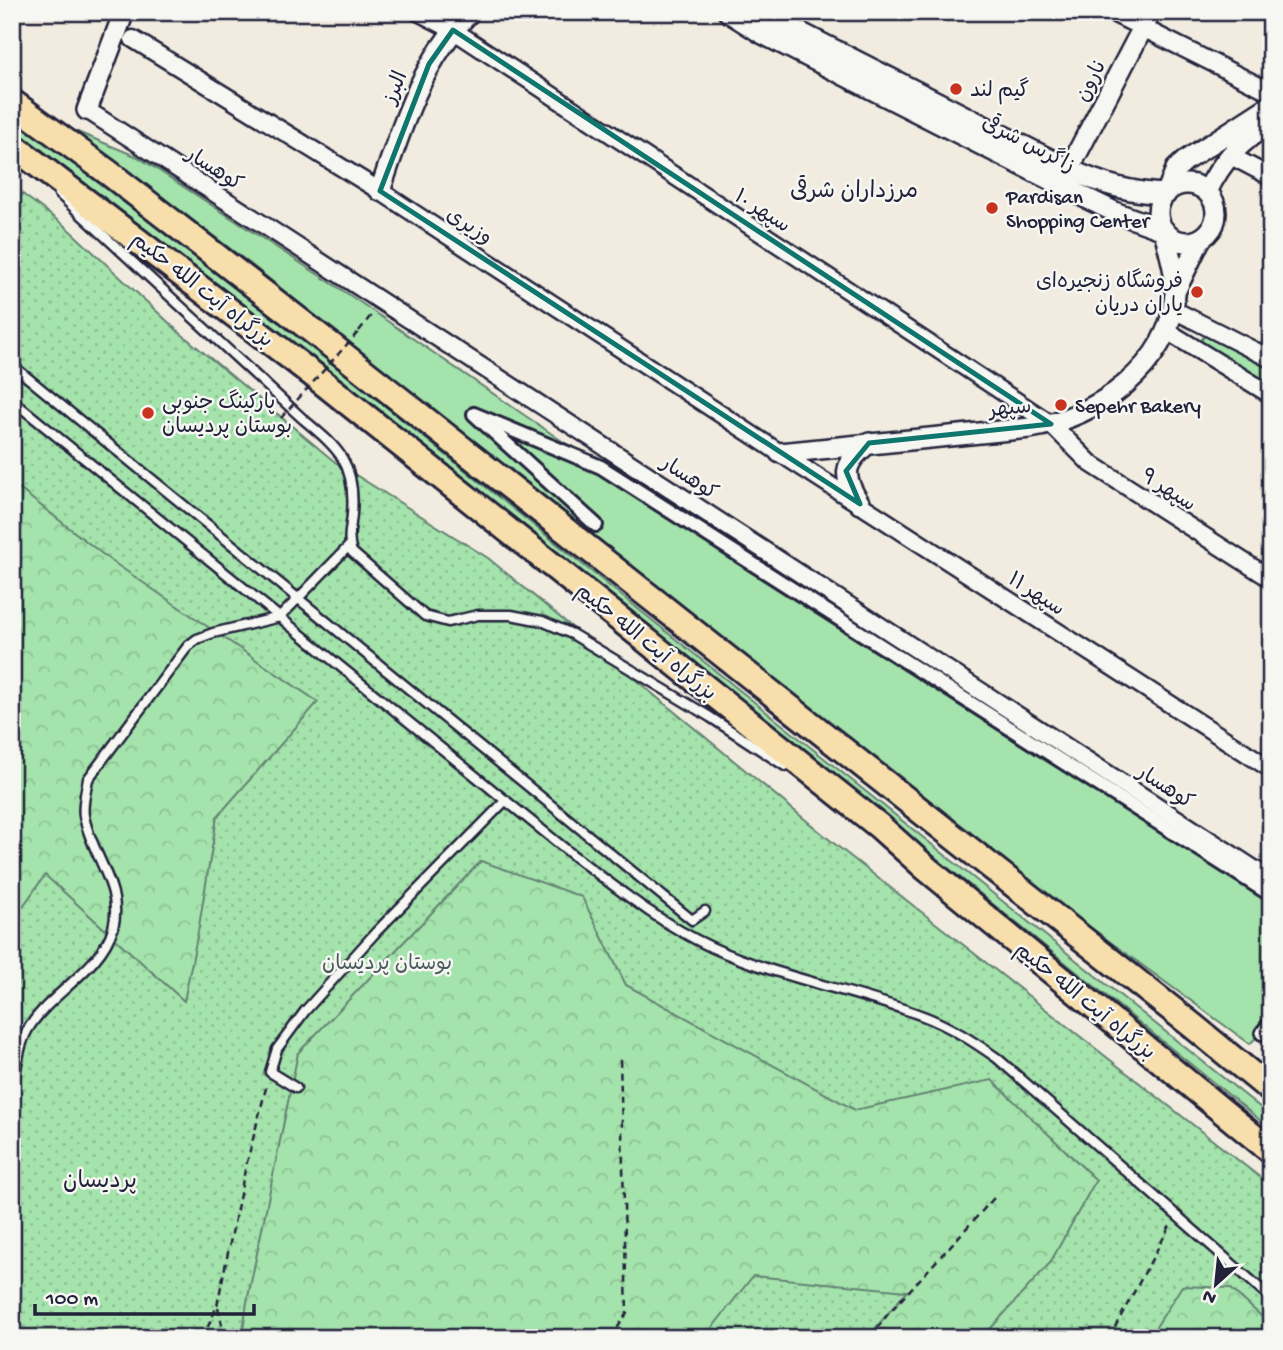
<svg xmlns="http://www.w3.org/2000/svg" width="1283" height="1350" font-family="'Gochi Hand','Playpen Sans Arabic',sans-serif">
	<defs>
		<pattern id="grass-dots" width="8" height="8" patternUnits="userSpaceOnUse" patternTransform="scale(1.75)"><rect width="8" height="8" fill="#a4e3ab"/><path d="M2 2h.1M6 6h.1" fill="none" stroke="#8dc294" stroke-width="1.8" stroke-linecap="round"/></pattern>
		<pattern id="forest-crowns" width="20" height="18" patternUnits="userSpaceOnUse" patternTransform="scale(1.75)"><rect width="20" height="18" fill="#a4e3ab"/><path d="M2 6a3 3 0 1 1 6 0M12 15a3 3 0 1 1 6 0" fill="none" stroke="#8dc294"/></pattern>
	</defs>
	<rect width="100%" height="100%" fill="#f2ece0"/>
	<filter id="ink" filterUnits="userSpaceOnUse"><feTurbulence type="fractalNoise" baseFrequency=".0143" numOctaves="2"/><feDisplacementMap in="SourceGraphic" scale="14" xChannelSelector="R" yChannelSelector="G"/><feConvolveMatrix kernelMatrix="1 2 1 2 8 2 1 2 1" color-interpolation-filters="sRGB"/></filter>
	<g filter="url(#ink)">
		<!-- grass -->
		<path fill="url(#grass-dots)" stroke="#638273" stroke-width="2" d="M12,186L65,226L179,332L335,462L488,558L836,845L1271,1186V1338H12Z"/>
		<!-- forest -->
		<path fill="url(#forest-crowns)" stroke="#638273" stroke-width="2" d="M12,483L110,560L318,702L217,817L198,932L184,1001L45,875L12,922Z
			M481,861L582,897L626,985L855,1110L992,1080L1096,1180L1050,1263L982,1338H867L907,1291L753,1276L704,1338H242L247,1302L298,1053Z
			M1182,1286L1230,1288L1271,1325V1338H1149Z"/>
		<!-- garden -->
		<path fill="#a4e3ab" stroke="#638273" stroke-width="2" d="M12,117L259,305L1132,1005L1271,1116V1129C854,793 440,451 12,128Z
			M75,131L138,157L348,294L581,454L1271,896V1022L1250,1044L976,844L253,266Z
			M1205,336L1271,370V386L1199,342Z"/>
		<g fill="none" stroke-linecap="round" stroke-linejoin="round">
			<defs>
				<path id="service" d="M59,194L303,419C339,449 356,463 352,514C351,527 347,540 352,552L425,616L448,622L478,615H511L542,621L572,634L710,717L785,766
					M12,365L692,920L705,911
					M12,400L574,856C618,889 661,924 711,947C779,978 854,990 923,1016C950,1026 974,1042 997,1058L1271,1298
					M12,1087C18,1066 18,1044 30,1026C53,991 101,969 113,928C124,887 91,855 84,816C82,804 86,791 88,779L188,646L197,639L213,633L280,617L349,546
					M296,1088L270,1072L277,1049L305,1011L376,932L506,800"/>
				<path id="pedestrian" d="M596,525L474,414L601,467L1271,895
					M1262,1033L1271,1022"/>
				<path id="minor" d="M418,12L453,30L1051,424L1090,463L1271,579
					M1111,12L1271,92
					M133,39L380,191L780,453L1271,769
					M87,110L1271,880
					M1229,155L1271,177
					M1174,310L1271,359
					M1167,331L1271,395"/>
				<path id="tertiary" d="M728,12L761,33L1086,198L1117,213L1164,230C1168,250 1177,274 1175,294C1170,366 1096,418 1030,428L780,453
					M760,12L1069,169C1100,184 1131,193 1166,194L1176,169L1186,160L1271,105
					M87,110L124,12
					M1069,169L1151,12
					M1158 213a29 29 0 1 1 58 0a29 29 0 1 1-58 0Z
					M380,191C402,126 421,62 470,12
					M1207,192C1222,160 1241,141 1271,122
					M1176,290L1200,240
					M860,504C842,476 842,464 869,443"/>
				<path id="trunk" d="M12,102L109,173L332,346L1193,1026L1271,1090
					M12,145L311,373L879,826L927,869L1271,1151"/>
			</defs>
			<!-- service casing -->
			<use href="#service" stroke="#22223b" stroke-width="13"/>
			<!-- pedestrian casing -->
			<use href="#pedestrian" stroke="#22223b" stroke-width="18"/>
			<!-- minor casing -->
			<use href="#minor" stroke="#22223b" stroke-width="21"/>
			<!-- tertiary casing -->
			<use href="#tertiary" stroke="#22223b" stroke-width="24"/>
			<!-- trunk casing -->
			<use href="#trunk" stroke="#22223b" stroke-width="30"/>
			<!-- path -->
			<path stroke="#22223b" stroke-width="2.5" stroke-dasharray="7 5" stroke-linecap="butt" d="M359,331L372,314
				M218,1307L225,1338
				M203,1338L217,1306L245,1170L267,1084
				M611,1338L627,1313L620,1059
				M870,1338L888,1314L994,1198
				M1109,1338L1171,1224"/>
			<!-- service -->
			<use href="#service" stroke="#f6f6f2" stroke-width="8"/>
			<!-- pedestrian -->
			<use href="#pedestrian" stroke="#f6f6f2" stroke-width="12"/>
			<!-- minor -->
			<use href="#minor" stroke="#f6f6f2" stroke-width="16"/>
			<!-- tertiary -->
			<use href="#tertiary" stroke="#f6f6f2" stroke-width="19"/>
			<!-- trunk -->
			<use href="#trunk" stroke="#f8deab" stroke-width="24"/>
			<!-- path-bridge -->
			<path stroke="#22223b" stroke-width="2.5" stroke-dasharray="7 5" stroke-linecap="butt" d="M281,418L359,331"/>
		</g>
	</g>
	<!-- marked area -->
	<path fill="none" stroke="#0f766e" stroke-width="5" stroke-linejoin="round" d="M453,30L1051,424L869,443L846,471L860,504L380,191L429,64Z"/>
	<!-- markers -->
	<g fill="#c8321e" stroke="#f6f6f2" stroke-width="2.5">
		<circle cx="956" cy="89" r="7"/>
		<circle cx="992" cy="208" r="7"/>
		<circle cx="1197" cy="292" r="7"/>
		<circle cx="1061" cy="405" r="7"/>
		<circle cx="148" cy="413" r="7"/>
	</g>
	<g text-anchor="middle" stroke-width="5" stroke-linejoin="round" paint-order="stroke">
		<!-- street labels -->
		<g font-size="21" fill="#22223b" stroke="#f6f6f2">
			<text transform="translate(1090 80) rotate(-63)" y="7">نارون</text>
			<text transform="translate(394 87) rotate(-67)" y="7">البرز</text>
			<text transform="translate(1029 143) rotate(27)" y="7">زاگرس شرقی</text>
			<text transform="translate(215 168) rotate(33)" y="7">کوهسار</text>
			<text transform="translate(763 210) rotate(33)" y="7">سپهر ۱۰</text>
			<text transform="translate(470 225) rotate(33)" y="7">وزیری</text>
			<text transform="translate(203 289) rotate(38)" y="7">بزرگراه آیت الله حکیم</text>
			<text transform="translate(1010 407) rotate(-6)" y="7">سپهر</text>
			<text transform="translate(690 477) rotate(33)" y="7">کوهسار</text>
			<text transform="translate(1169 489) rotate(33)" y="7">سپهر ۹</text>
			<text transform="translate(1037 593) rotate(33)" y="7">سپهر ۱۱</text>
			<text transform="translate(647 641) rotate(39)" y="7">بزرگراه آیت الله حکیم</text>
			<text transform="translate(1166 786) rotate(33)" y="7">کوهسار</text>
			<text transform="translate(1086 1000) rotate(39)" y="7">بزرگراه آیت الله حکیم</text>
		</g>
		<!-- poi labels -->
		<g font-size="21" fill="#22223b" stroke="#f6f6f2" text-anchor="start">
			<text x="970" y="96">گیم لند</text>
			<text x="1006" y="203">Pardisan<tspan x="1006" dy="24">Shopping Center</tspan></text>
			<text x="1183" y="287" text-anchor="end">فروشگاه زنجیره‌ای<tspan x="1183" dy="24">یاران دریان</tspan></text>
			<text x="162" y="408">پارکینگ جنوبی<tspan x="162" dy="24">بوستان پردیسان</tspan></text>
			<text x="1075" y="412">Sepehr Bakery</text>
		</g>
		<!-- park labels -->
		<g font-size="21" fill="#495c5d" stroke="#f6f6f2">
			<text x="387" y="969">بوستان پردیسان</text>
		</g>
		<!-- neighbourhood labels -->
		<g font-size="23" fill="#22223b" stroke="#f6f6f2">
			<text x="854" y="197">مرزداران شرقی</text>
			<text x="100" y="1187">پردیسان</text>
		</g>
	</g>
	<!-- margin -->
	<rect width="1283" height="1350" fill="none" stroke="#f6f6f2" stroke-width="42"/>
	<rect x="21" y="21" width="1241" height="1308" fill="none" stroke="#22223b" stroke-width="2.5" filter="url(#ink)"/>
	<!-- north arrow -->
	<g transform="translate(1216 1284) rotate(207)" stroke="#f6f6f2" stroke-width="5" paint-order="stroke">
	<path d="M0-5L12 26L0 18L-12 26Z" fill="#22223b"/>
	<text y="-10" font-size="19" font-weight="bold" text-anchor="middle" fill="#22223b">N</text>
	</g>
	<!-- scale -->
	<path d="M35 1304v10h219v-10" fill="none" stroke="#22223b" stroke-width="3.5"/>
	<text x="46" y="1304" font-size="21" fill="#22223b" stroke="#f6f6f2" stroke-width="5" paint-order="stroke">100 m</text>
</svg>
